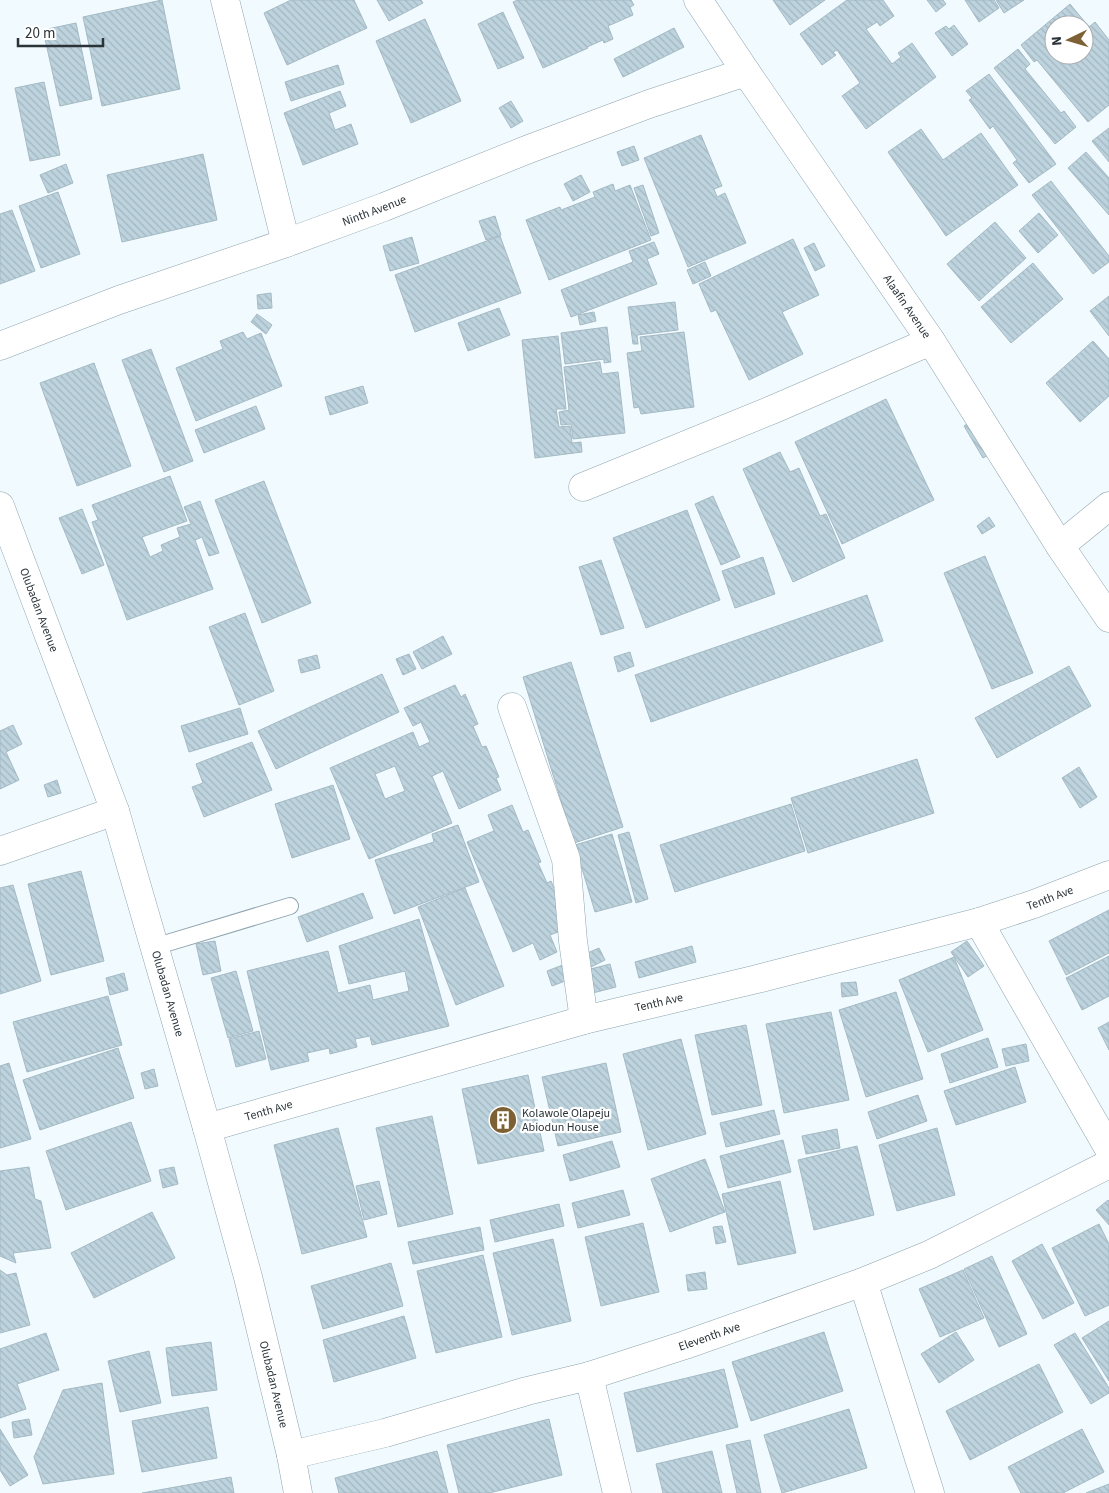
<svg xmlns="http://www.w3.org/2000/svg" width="1109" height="1493" font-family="'Source Sans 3',sans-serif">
	<defs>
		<pattern id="building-back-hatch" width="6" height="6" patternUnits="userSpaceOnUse" patternTransform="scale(1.25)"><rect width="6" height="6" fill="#bdd3de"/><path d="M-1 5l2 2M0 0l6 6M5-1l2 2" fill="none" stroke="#a3b6bf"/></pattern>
	</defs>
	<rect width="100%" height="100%" fill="#f1fafe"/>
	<!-- building -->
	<path fill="url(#building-back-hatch)" stroke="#a4bac4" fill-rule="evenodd" d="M162,0L180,89L102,106L83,17Z
		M291,0H354L367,28L287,65L264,13Z
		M377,0H421L423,3L389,21Z
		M518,0H631L634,5L630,7L633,15L608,26L613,39L604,43L603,40L587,47L588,48L543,68L513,2Z
		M773,0H825L790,25Z
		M847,0H883L894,16L880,26L877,22L866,29L892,64L901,57L898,53L912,43L936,77L866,129L842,96L860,83L837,50L833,52L836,55L822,65L800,34Z
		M927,0H943L946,4L936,12Z
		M965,0H994L999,8L979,22Z
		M996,0H1024L1004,13Z
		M1070,4L1089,27L1095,22L1109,40V105L1088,122L1037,60L1034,62L1021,45ZM1054,25H1084V55H1054Z
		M503,12L524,58L498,69L478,24Z
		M425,19L461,101L411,123L376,41Z
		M76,23L92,99L60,106L43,30Z
		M954,25L968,44L952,56L935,33L946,26L949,29Z
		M674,28L684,47L623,77L614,59Z
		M1018,49L1030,64L1025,69L1061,113L1064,111L1076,127L1055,144L994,68Z
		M338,65L344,84L291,101L285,82Z
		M989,74L1056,164L1029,183L1013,163L1017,160L993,126L990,129L969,100L972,98L966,91Z
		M44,82L60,155L30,161L15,88Z
		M340,91L346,106L329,113L335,130L351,124L358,144L303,165L284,113Z
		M511,101L523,121L511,128L499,108Z
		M1109,128V162L1092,141Z
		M921,129L943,160L981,133L1018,185L946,236L888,152Z
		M701,135L722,186L714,189L717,197L725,193L746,243L688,267L644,158Z
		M634,146L639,160L622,166L617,152Z
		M1086,152L1109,178V215L1068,168Z
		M203,154L217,220L122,242L107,175Z
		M66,164L73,183L48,193L40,175Z
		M581,175L590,192L573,201L564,184Z
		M1051,181L1109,256V262L1093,274L1032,195Z
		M613,184L615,191L630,185L651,240L549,280L526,220L560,207L561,210L595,197L593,192Z
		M643,185L659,233L651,236L634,188Z
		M58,192L80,254L41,268L19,206Z
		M12,210L35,271L0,284V214Z
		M1039,213L1058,235L1038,253L1019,231Z
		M495,216L501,235L486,240L479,221Z
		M995,222L1026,258L979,301L947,264Z
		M500,236L521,293L415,332L395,275Z
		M412,237L419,263L390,271L383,246Z
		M793,239L819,295L782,312L803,354L749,380L716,310L711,312L699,284Z
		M654,242L659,254L647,259L657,284L571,317L561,290L633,262L629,251Z
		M814,243L825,266L815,271L804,248Z
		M705,262L711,276L693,284L687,270Z
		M1033,263L1063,299L1011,343L981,307Z
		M271,293L272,308L258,309L257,295Z
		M1109,296V336L1090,311Z
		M675,302L678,330L637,335L638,344H633L628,307Z
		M499,308L510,335L468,351L458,323Z
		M594,312L596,321L580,325L578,315Z
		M257,314L272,325L266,334L251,322Z
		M607,327L611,362L604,363V359L565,364L561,333Z
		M243,332L247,339L261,333L282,386L196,421L176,368L223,349L220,341Z
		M684,332L694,407L641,414L639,407L634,408L627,353L642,351L640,337Z
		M558,336L566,409H556L559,427L570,426L572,443L581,442L582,452L535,458L522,340Z
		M1093,341L1109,359V396L1080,422L1046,383Z
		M151,349L193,461L164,472L122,360Z
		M600,362L602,374L618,372L625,433L573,439L571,424L561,425L559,412L569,410L564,367Z
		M94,363L131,466L77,486L40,383Z
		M363,386L368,403L330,415L325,397Z
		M886,399L934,500L842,544L795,442Z
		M256,406L265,429L204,453L195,430Z
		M977,417L996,451L983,458L964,426Z
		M780,452L790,472L799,468L820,516L826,514L845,558L793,582L743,469Z
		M170,476L187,521L142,537L150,557L163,551L161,545L180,537L177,528L191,524L184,507L200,501L219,553L209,556L202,537L195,540L213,589L127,620L92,522L98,520L92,505Z
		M264,481L311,603L262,623L215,500Z
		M713,496L740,557L721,565L695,504Z
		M82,509L104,565L82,574L59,518Z
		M687,510L720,600L646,628L613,538Z
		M989,517L995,526L982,534L977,526Z
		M985,556L1033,673L992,689L944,573Z
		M763,557L775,594L735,608L722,571Z
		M601,560L624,628L601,635L579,567Z
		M867,595L883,641L651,722L635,675Z
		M245,613L274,691L239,705L209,627Z
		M443,636L452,654L422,669L413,652Z
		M630,652L634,666L618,672L614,657Z
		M409,654L416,669L403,675L396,659Z
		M317,655L320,668L301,673L298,660Z
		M571,662L623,827L574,843L523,677Z
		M1069,666L1091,706L997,758L975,718Z
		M382,674L399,712L276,769L258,731Z
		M455,685L461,697L465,694L478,724L473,726L482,747L486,746L499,777L496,778L501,790L459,809L443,771L432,776L452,823L369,859L330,768L413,732L419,747L430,742L421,722L413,726L404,708ZM395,766L405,791L385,799L375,774Z
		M240,708L248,734L189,752L181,726Z
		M13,725L22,744L6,752L19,780L0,789V731Z
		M252,742L272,790L204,817L192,787L203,783L196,764Z
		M917,759L934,813L808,853L791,798Z
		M1079,767L1097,797L1080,808L1062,778Z
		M57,780L61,793L48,797L44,785Z
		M333,785L350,839L292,858L275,804Z
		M791,804L805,851L675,892L660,845Z
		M512,805L523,832L528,830L541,862L538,863L547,883L551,881L564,912L566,929L550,935L557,952L540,960L533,943L513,952L467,842L494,831L488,815Z
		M458,825L479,882L394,914L375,860L434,842L432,834Z
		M629,832L648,899L636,903L618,835Z
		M612,834L632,902L595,912L575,845Z
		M81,871L104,961L51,975L28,884Z
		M13,885L41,981L0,994V888Z
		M465,888L504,986L456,1005L418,907Z
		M363,893L373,918L307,942L298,917Z
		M1109,910V953L1066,975L1049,941Z
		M419,919L449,1026L372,1045L370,1036L355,1039L357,1047L330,1054L329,1048L307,1053L309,1061L271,1070L247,971L328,951L338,993L370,985L373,1000L409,991L405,971L349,984L339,946Z
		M215,941L221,971L203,975L196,944Z
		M967,941L984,966L968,977L951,952Z
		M692,946L696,962L639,978L635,962Z
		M599,948L605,960L591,967L585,954Z
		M1109,956V996L1082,1010L1066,978Z
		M954,957L983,1030L928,1052L899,980Z
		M568,963L573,978L552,986L547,971Z
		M610,964L616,987L585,995L579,972Z
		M236,971L253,1031L228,1038L211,978Z
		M124,973L128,990L110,995L106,978Z
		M856,982L858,995L842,997L841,983Z
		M896,992L923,1079L866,1097L839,1010Z
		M108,996L122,1045L27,1072L13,1022Z
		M831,1012L849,1100L784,1113L766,1024Z
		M1109,1022V1050L1098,1028Z
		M746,1025L762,1105L712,1115L695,1035Z
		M259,1031L266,1059L236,1067L229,1039Z
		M988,1038L998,1067L950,1083L941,1054Z
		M681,1039L706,1134L648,1150L623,1054Z
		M1026,1044L1029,1061L1006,1066L1002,1049Z
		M118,1048L134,1098L40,1130L23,1080Z
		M9,1063L31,1139L0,1148V1066Z
		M606,1063L621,1132L558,1146L542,1077Z
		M1015,1067L1026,1102L956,1125L944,1091Z
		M154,1069L158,1086L145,1089L141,1073Z
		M528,1075L544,1151L478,1164L462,1089Z
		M918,1095L927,1121L877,1139L868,1112Z
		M774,1110L780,1134L726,1147L720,1123Z
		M432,1116L453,1214L398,1227L376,1128Z
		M131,1122L151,1181L66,1210L46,1151Z
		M338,1128L367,1237L302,1254L274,1145Z
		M937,1128L955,1195L897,1211L879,1145Z
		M837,1129L840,1148L806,1154L802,1136Z
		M783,1140L791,1172L728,1188L720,1156Z
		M612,1141L620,1167L570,1181L563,1155Z
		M857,1146L874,1215L814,1230L798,1160Z
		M705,1159L725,1212L670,1232L651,1179Z
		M29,1167L35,1199L41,1201L51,1248L13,1253L16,1263L0,1256V1171Z
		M174,1167L178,1184L163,1188L159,1170Z
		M379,1181L387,1214L364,1220L356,1186Z
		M780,1181L796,1253L738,1265L722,1194Z
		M623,1190L630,1215L578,1228L572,1203Z
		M1108,1200L1109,1201V1225L1096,1210Z
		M559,1204L564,1226L495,1242L490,1220Z
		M152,1212L175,1258L94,1298L71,1253Z
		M643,1223L659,1292L601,1306L585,1237Z
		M1099,1224L1109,1244V1305L1085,1316L1052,1248Z
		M722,1226L726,1242L716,1244L713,1227Z
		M480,1227L484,1250L413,1264L408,1242Z
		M553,1239L571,1321L512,1335L493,1253Z
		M1042,1244L1074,1303L1043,1319L1012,1261Z
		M483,1255L502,1337L436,1353L417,1271Z
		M992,1256L1027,1334L999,1347L964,1269Z
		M391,1263L403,1306L323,1329L311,1286Z
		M0,1270L7,1275L16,1273L30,1325L0,1333Z
		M963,1270L984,1318L940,1337L919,1289Z
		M705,1272L707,1289L688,1291L686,1275Z
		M404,1316L416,1358L334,1382L323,1340Z
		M1109,1321V1381L1082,1338Z
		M824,1332L843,1391L751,1421L732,1362Z
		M956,1332L974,1360L939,1383L921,1354Z
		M46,1333L59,1370L17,1384L26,1409L0,1418V1349Z
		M1075,1333L1109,1388V1393L1091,1404L1054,1345Z
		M211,1342L217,1390L172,1396L166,1348Z
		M149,1351L161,1403L120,1412L108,1361Z
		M1039,1364L1063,1412L970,1460L946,1411Z
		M724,1369L738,1427L637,1452L624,1393Z
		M102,1383L114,1474L43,1484L34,1457L63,1390Z
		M208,1407L217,1458L142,1472L132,1421Z
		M849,1409L867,1468L782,1493L764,1435Z
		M29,1419L32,1435L14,1438L12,1422Z
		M549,1419L562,1475L489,1493H459L447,1445Z
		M0,1429L28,1475L10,1486L0,1470Z
		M1082,1429L1104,1472L1063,1493H1021L1008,1467Z
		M750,1440L761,1493H737L726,1445Z
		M437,1451L448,1493H339L335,1478Z
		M712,1451L722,1493H663L656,1464Z
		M231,1477L234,1493H142Z
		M1109,1484V1493H1086Z"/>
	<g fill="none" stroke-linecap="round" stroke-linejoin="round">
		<defs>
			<path id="service" d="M154,947L290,906"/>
			<g id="minor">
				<path d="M225,0L286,243"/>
				<path id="s1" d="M698,0L746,72L931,341L1060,546L1109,618"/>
				<path id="s2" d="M0,346L119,300L286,243L384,207L529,149L649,104L746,72"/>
				<path d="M583,487L774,409L931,341"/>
				<path d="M1060,546L1109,506"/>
				<path d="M512,707L566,859L573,941L584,1020"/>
				<path d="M0,851L115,811"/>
				<path d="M979,922L1109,1149"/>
				<path id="s3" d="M207,1128L584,1020L753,980L979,922L1034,904L1109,875"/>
				<path d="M863,1282L930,1493"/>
				<path d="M589,1376L617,1493"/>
				<path id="s4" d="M291,1455L385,1433L527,1391L589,1376L685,1345L863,1282L929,1255L1109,1164"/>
			</g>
			<g id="tertiary">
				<path id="s5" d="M0,506L115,811L207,1128L248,1277L291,1455L298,1493"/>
			</g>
		</defs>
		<!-- service casing -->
		<use href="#service" stroke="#8ea4ae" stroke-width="18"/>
		<!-- minor casing -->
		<use href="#minor" stroke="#8ea4ae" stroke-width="29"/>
		<!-- tertiary casing -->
		<use href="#tertiary" stroke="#8ea4ae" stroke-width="29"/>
		<!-- service -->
		<use href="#service" stroke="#fff" stroke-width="16"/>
		<!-- minor -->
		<use href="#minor" stroke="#fff" stroke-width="28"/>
		<!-- tertiary -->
		<use href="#tertiary" stroke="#fff" stroke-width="28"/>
	</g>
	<!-- icons -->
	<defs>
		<symbol id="building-disc" viewBox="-11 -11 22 22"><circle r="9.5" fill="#7d6034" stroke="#fff"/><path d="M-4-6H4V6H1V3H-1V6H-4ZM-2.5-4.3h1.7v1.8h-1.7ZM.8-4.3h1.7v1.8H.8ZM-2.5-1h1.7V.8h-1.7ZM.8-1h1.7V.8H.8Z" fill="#fff"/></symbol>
	</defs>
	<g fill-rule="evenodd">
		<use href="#building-disc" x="487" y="1104" width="32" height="32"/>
	</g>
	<g text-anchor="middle" stroke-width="4.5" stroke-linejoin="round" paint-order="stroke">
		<!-- street labels -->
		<g font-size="12" fill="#2a3338" stroke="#fff">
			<text dy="4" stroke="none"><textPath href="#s2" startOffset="398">Ninth Avenue</textPath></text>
			<text dy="4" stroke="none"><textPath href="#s1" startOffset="371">Alaafin Avenue</textPath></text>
			<text dy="4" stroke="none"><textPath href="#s5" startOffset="111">Olubadan Avenue</textPath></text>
			<text dy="4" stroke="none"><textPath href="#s3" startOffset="874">Tenth Ave</textPath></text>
			<text dy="4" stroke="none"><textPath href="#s5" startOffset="516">Olubadan Avenue</textPath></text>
			<text dy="4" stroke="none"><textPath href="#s3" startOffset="469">Tenth Ave</textPath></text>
			<text dy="4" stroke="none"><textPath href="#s3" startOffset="64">Tenth Ave</textPath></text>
			<text dy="4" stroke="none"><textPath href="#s4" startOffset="435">Eleventh Ave</textPath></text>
			<text dy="4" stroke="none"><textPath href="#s5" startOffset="921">Olubadan Avenue</textPath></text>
		</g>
		<!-- poi labels -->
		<g font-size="12" fill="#2a3338" stroke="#fff" text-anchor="start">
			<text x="522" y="1117">Kolawole Olapeju<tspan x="522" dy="14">Abiodun House</tspan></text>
		</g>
	</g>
	<!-- north arrow -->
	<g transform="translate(1069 40) rotate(265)"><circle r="24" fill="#ffffff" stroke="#aaadaf"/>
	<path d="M0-4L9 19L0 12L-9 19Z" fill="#7d6034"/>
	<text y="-8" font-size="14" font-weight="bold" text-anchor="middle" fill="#2a3338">N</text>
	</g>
	<!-- scale -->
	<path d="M18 38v8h85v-8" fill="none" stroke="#2a3338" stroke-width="2.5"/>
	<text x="25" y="38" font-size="15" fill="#2a3338" stroke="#ffffff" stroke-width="4" paint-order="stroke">20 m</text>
</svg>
